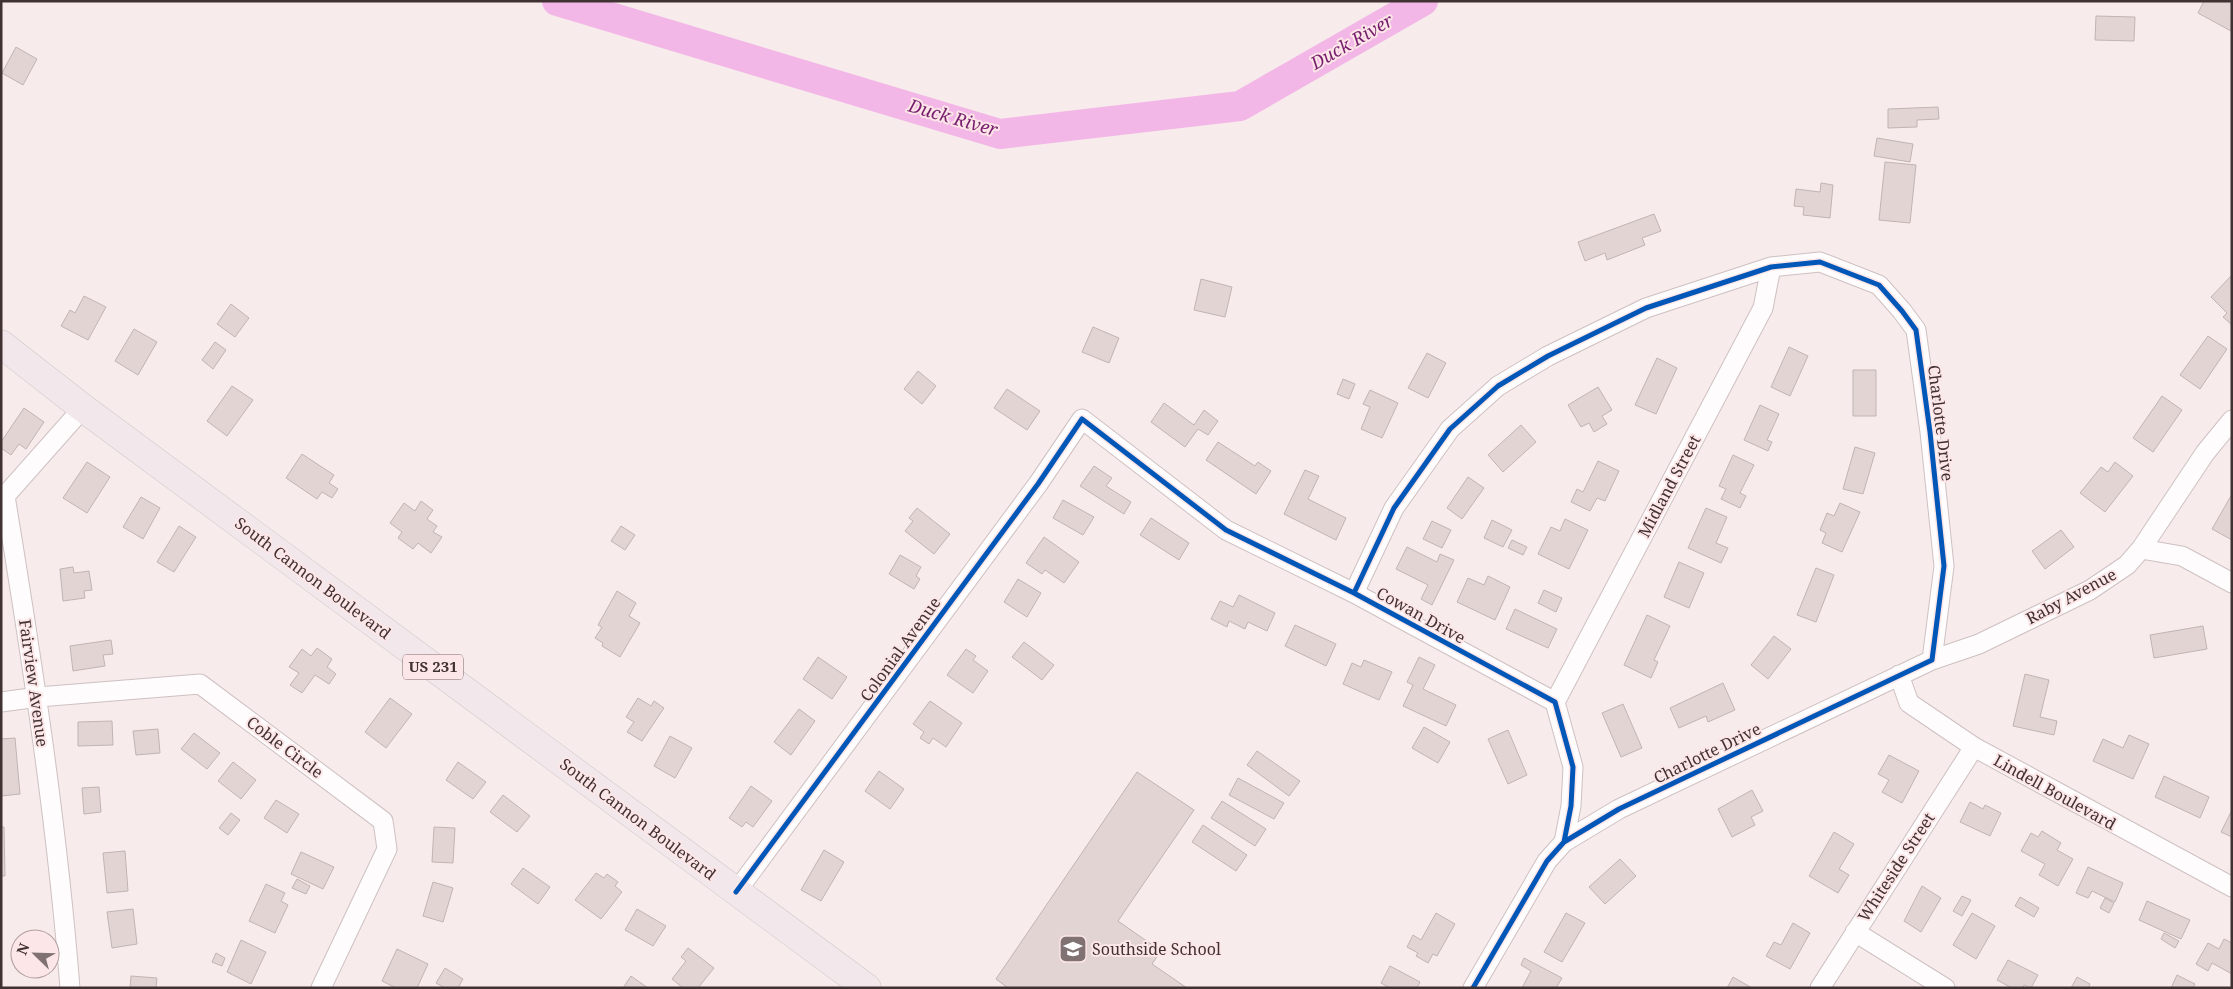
<svg xmlns="http://www.w3.org/2000/svg" width="2233" height="989" font-family="'Noto Serif',serif">
	<rect width="100%" height="100%" fill="#f8ebec"/>
	<g fill="none" stroke-linecap="round" stroke-linejoin="round">
		<!-- river -->
		<path stroke="#f2b7e6" stroke-width="30" d="M557,1L1000,134L1240,106L1423,1"/>
	</g>
	<!-- building -->
	<path fill="#e2d4d3" stroke="#c0b5b3" d="M2204,1H2232L2231,31L2198,13Z
		M2096,16L2135,17L2134,41L2095,40Z
		M16,47L37,59L23,85L2,73Z
		M1938,107L1939,119L1917,120V127L1888,128V109Z
		M1877,138L1913,144L1910,162L1874,156Z
		M1885,162L1916,165L1910,223L1879,220Z
		M1821,183L1833,185L1830,218L1803,215L1804,207L1794,206L1796,189L1820,192Z
		M1654,214L1661,231L1642,238L1645,245L1607,260L1605,253L1585,261L1578,242Z
		M2232,275V325L2223,317L2227,313L2211,297Z
		M1201,279L1232,287L1225,317L1194,310Z
		M84,296L106,307L88,340L61,326L70,310L75,313Z
		M231,304L249,318L235,337L217,324Z
		M1093,327L1119,338L1109,363L1082,352Z
		M134,329L157,342L138,375L115,361Z
		M2208,336L2227,349L2200,389L2180,375Z
		M215,342L226,350L213,369L202,360Z
		M1789,347L1808,356L1790,396L1771,387Z
		M1427,353L1446,363L1428,398L1408,388Z
		M1657,358L1677,368L1656,414L1635,405Z
		M1853,370H1876V416H1853Z
		M918,371L936,386L922,404L904,389Z
		M1343,379L1355,384L1349,399L1337,394Z
		M232,386L253,400L227,436L207,421Z
		M1598,387L1612,410L1602,416L1607,424L1594,432L1589,423L1581,427L1568,405Z
		M1007,389L1040,411L1027,430L994,408Z
		M1370,390L1398,403L1382,438L1361,429L1370,407L1363,404Z
		M2162,396L2182,410L2153,452L2133,438Z
		M1164,403L1194,425L1204,410L1218,421L1208,435L1198,429L1185,447L1151,422Z
		M1760,405L1779,414L1767,440L1772,442L1768,451L1744,440Z
		M24,408L44,422L26,449L19,444L11,455L1,448V442Z
		M1521,425L1536,442L1503,472L1488,455Z
		M1218,442L1255,466L1258,462L1271,471L1256,494L1206,460Z
		M1855,447L1875,453L1863,494L1843,489Z
		M302,454L334,475L329,483L338,489L332,498L322,492L317,499L286,478Z
		M1733,455L1754,465L1740,493L1746,496L1740,508L1721,499L1726,489L1719,486Z
		M1598,461L1619,471L1605,501L1597,498L1590,511L1571,502L1577,489L1583,492Z
		M87,462L110,477L87,513L63,498Z
		M2115,462L2133,476L2105,512L2080,493L2101,467L2108,472Z
		M1094,466L1112,478L1106,486L1131,502L1124,514L1080,486Z
		M1305,470L1319,476L1308,499L1346,518L1336,540L1284,514Z
		M1468,477L1484,488L1462,519L1447,508Z
		M2232,494V540L2212,529Z
		M141,497L160,508L143,539L123,527Z
		M1063,500L1094,517L1083,535L1053,518Z
		M421,501L433,510L427,519L437,526L433,532L442,537L431,553L418,543L413,549L398,538L402,532L390,523L404,503L415,511Z
		M1840,503L1860,512L1842,552L1822,543L1826,533L1820,530L1827,513L1834,516Z
		M917,508L950,534L934,554L905,531L913,521L909,518Z
		M1706,508L1727,517L1716,543L1728,548L1721,563L1688,548Z
		M1151,518L1189,543L1179,560L1140,535Z
		M1565,519L1588,530L1569,569L1538,554L1551,527L1560,531Z
		M1492,520L1512,530L1503,547L1484,538Z
		M1432,521L1451,530L1442,548L1423,539Z
		M179,526L196,537L174,572L157,562Z
		M621,526L635,535L625,550L611,541Z
		M2061,530L2074,547L2045,569L2032,551Z
		M1044,537L1079,562L1064,583L1045,570L1042,574L1026,563Z
		M1512,540L1527,547L1523,555L1508,548Z
		M1407,547L1437,562L1440,554L1454,560L1432,605L1421,599L1428,585L1396,569Z
		M900,555L921,567L916,576L920,579L914,589L889,574Z
		M1679,562L1704,573L1689,608L1664,597Z
		M73,567L74,573L89,571L92,590L84,591L85,598L63,601L60,569Z
		M1816,568L1834,575L1816,622L1797,615Z
		M1488,576L1510,587L1495,620L1457,602L1468,578L1484,585Z
		M1018,579L1041,593L1027,617L1004,602Z
		M1544,590L1562,598L1556,612L1538,603Z
		M617,591L636,603L629,616L640,623L620,657L602,646L603,643L595,638L602,627L598,625Z
		M1239,595L1275,613L1267,631L1248,622L1245,629L1229,621L1227,627L1211,619L1220,601L1233,607Z
		M1515,609L1557,629L1548,648L1506,629Z
		M1647,615L1670,626L1654,660L1658,662L1651,678L1624,665Z
		M1295,625L1336,644L1326,666L1285,646Z
		M2203,626L2207,649L2154,658L2150,635Z
		M1774,636L1791,649L1768,679L1751,665Z
		M111,640L113,654L103,655L105,666L73,671L70,646Z
		M1024,642L1054,665L1042,680L1012,657Z
		M317,648L332,659L327,667L336,674L329,684L315,675L302,693L290,685L299,673L289,667L302,649L311,656Z
		M966,649L976,656L973,660L988,671L973,693L947,675Z
		M818,657L847,677L832,699L803,679Z
		M1419,657L1435,665L1423,689L1456,705L1446,726L1403,706L1413,685L1407,682Z
		M1364,660L1392,672L1379,700L1343,684L1352,663L1361,667Z
		M2025,674L2049,680L2040,717L2057,721L2054,735L2013,726Z
		M1723,683L1735,710L1708,722L1706,716L1679,728L1670,708Z
		M390,698L412,714L386,748L365,732Z
		M638,698L651,706L654,701L664,708L642,741L627,732L634,722L626,717Z
		M930,701L962,723L946,747L933,738L929,744L920,738L924,732L913,724Z
		M1623,704L1642,748L1621,757L1602,713Z
		M799,709L815,721L791,755L774,742Z
		M112,721L113,745L78,746V722Z
		M1424,727L1450,742L1438,763L1412,748Z
		M158,729L160,753L136,755L133,731Z
		M1508,730L1527,775L1508,784L1488,739Z
		M194,733L220,753L207,769L181,749Z
		M2129,735L2149,744L2133,779L2093,761L2103,739L2123,748Z
		M670,736L692,748L675,778L654,766Z
		M15,738L20,794L1,796V739Z
		M1257,751L1300,781L1289,796L1247,765Z
		M1889,755L1919,771L1902,803L1882,792L1889,780L1878,774Z
		M233,762L256,780L241,799L218,781Z
		M458,762L486,782L473,799L446,780Z
		M879,771L904,789L890,809L865,791Z
		M1137,772L1194,810L1118,921L1161,951L1152,964L1187,988H1008L996,979Z
		M2164,776L2209,797L2200,818L2155,797Z
		M1238,778L1284,803L1274,819L1229,795Z
		M751,786L772,801L753,827L746,822L742,827L729,818Z
		M99,787L101,812L84,814L82,788Z
		M1752,790L1763,811L1751,817L1755,825L1732,837L1718,809Z
		M503,795L530,816L517,832L490,812Z
		M276,800L299,814L287,833L264,818Z
		M1222,801L1266,829L1255,846L1211,818Z
		M1970,802L1983,809L1985,805L2001,813L1990,836L1960,822Z
		M2231,812H2232V837L2221,832Z
		M231,813L240,820L228,835L219,828Z
		M1203,825L1247,855L1236,871L1192,842Z
		M1,827H4L5,876H1Z
		M434,827L455,828L453,863L432,862Z
		M2042,831L2061,843L2057,850L2073,859L2058,886L2039,875L2045,864L2021,851L2031,833L2038,837Z
		M1834,832L1854,844L1839,869L1849,875L1838,893L1809,876Z
		M824,850L844,862L821,901L801,890Z
		M125,851L128,891L107,893L103,853Z
		M301,852L334,867L323,889L291,874Z
		M1620,859L1636,876L1605,904L1589,887Z
		M2088,867L2123,883L2115,902L2092,891L2088,898L2076,893Z
		M523,868L550,887L538,904L511,884Z
		M596,873L604,878L607,874L618,882L615,886L622,892L601,919L575,900Z
		M297,879L310,886L306,894L292,888Z
		M433,882L453,888L443,922L423,916Z
		M266,884L285,893L281,901L288,905L275,933L249,921Z
		M1922,886L1941,898L1921,932L1904,921Z
		M1962,896L1971,900L1962,916L1953,911Z
		M2020,897L2039,908L2034,917L2015,906Z
		M2105,898L2114,903L2109,913L2100,908Z
		M2147,901L2190,920L2181,939L2139,920Z
		M133,909L137,944L112,948L107,912Z
		M637,909L666,926L653,946L625,930Z
		M1436,913L1455,924L1437,956L1433,954L1428,963L1416,956L1418,953L1407,947L1413,935L1421,940Z
		M1566,913L1585,923L1562,962L1544,952Z
		M1972,913L1995,926L1976,959L1953,945Z
		M1793,923L1810,933L1790,969L1766,956L1774,942L1781,945Z
		M2164,933L2179,941L2175,948L2161,939Z
		M2224,939L2232,943V974L2212,963L2208,971L2196,964L2208,943L2219,949Z
		M241,940L266,952L251,984L227,972Z
		M688,948L714,968L698,988H683L672,979L686,961L681,957Z
		M397,949L428,964L417,988H396L382,981Z
		M216,953L225,958L222,966L212,962Z
		M1524,958L1562,978L1556,988H1522L1531,971L1521,965Z
		M2008,960L2038,975L2031,988L2024,985L2023,988H2012L1997,980Z
		M1390,966L1420,982L1417,988H1390L1381,983Z
		M445,968L463,979L458,988H445L436,983Z
		M2177,975L2195,984L2193,988H2171Z
		M131,976L157,978L156,988H130Z
		M631,976L648,988H623Z
		M1733,977L1752,988H1727Z
		M2077,977L2090,984L2088,988H2071Z"/>
	<g fill="none" stroke-linecap="round" stroke-linejoin="round">
		<defs>
			<path id="minor" d="M2141,549L2182,556L2232,583
				M1354,593L1394,508L1450,429L1498,386L1548,356L1646,308L1771,267L1820,262L1879,285L1902,311L1916,330L1930,432L1944,566L1932,660L1619,809L1564,842L1547,861L1473,988
				M1932,660L1979,644L2090,590L2127,565L2141,549L2205,453L2232,420
				M1899,675L1909,703L1974,747L2232,887
				M1,702L38,697L200,684L383,821L387,849L321,988
				M1555,702L1763,308L1771,267
				M736,892L1038,484L1082,419L1226,530L1354,593L1555,702L1573,767L1571,806L1564,842
				M1855,932L1945,988
				M70,988C57,823 32,660 5,496L83,408
				M1820,988L1974,747"/>
			<path id="trunk" d="M1,344L83,408L867,988"/>
		</defs>
		<!-- minor casing -->
		<use href="#minor" stroke="#cec1c2" stroke-width="21"/>
		<!-- trunk casing -->
		<use href="#trunk" stroke="#cfc7c7" stroke-width="29"/>
		<!-- minor -->
		<use href="#minor" stroke="#fefcfc" stroke-width="19"/>
		<!-- trunk -->
		<use href="#trunk" stroke="#f2e8ec" stroke-width="28"/>
		<defs>
			<path id="cycleway" d="M1354,593L1394,508L1450,429L1498,386L1548,356L1646,308L1771,267L1820,262L1879,285L1902,311L1916,330L1930,432L1944,566L1932,660L1619,809L1564,842L1547,861L1473,988
				M736,892L1038,484L1082,419L1226,530L1354,593L1555,702L1573,767L1571,806L1564,842"/>
		</defs>
		<!-- cycleway casing -->
		<use href="#cycleway" stroke="#fde6e7" stroke-width="8"/>
		<!-- cycleway -->
		<use href="#cycleway" stroke="#0057b8" stroke-width="5"/>
	</g>
	<!-- icons -->
	<defs>
		<symbol id="school-square" viewBox="-11 -11 22 22"><rect x="-9" y="-9" width="18" height="18" rx="4" fill="#807273" stroke="#fde6e7"/><path d="M0-5L7-2L0 1L-7-2ZM-4 1L0 2.5L4 1V4Q0 6-4 4Z" fill="#fff"/></symbol>
	</defs>
	<g fill-rule="evenodd">
		<use href="#school-square" x="1057" y="933" width="32" height="32"/>
	</g>
	<g text-anchor="middle" stroke-width="4" stroke-linejoin="round" paint-order="stroke">
		<!-- shield labels -->
		<rect fill="#fde6e7" stroke="#796768" stroke-width="1" x="403" y="654.5" width="60" height="25" rx="4"/>
		<g font-size="15" font-weight="bold" fill="#403132">
			<text x="433" y="672">US 231</text>
		</g>
		<!-- street labels -->
		<g font-size="16" fill="#403132" stroke="#fde6e7">
			<text transform="translate(1941 423) rotate(83)" y="6">Charlotte Drive</text>
			<text transform="translate(1669 486) rotate(-62)" y="6">Midland Street</text>
			<text transform="translate(313 578) rotate(37)" y="6">South Cannon Boulevard</text>
			<text transform="translate(2071 596) rotate(-28)" y="6">Raby Avenue</text>
			<text transform="translate(1421 615) rotate(29)" y="6">Cowan Drive</text>
			<text transform="translate(900 649) rotate(-54)" y="6">Colonial Avenue</text>
			<text transform="translate(34 683) rotate(82)" y="6">Fairview Avenue</text>
			<text transform="translate(285 747) rotate(37)" y="6">Coble Circle</text>
			<text transform="translate(1707 753) rotate(-26)" y="6">Charlotte Drive</text>
			<text transform="translate(2055 792) rotate(29)" y="6">Lindell Boulevard</text>
			<text transform="translate(638 819) rotate(37)" y="6">South Cannon Boulevard</text>
			<text transform="translate(1896 867) rotate(-57)" y="6">Whiteside Street</text>
		</g>
		<!-- poi labels -->
		<g font-size="16" fill="#403132" stroke="#fde6e7" text-anchor="start">
			<text x="1092" y="955">Southside School</text>
		</g>
		<!-- water labels -->
		<g font-size="18" font-style="italic" fill="#781e6f" stroke="#fde6e7">
			<text transform="translate(1352 42) rotate(-30)" y="6">Duck River</text>
			<text transform="translate(953 118) rotate(16)" y="6">Duck River</text>
		</g>
	</g>
	<!-- border -->
	<rect width="2233" height="989" fill="none" stroke="#403132" stroke-width="5"/>
	<!-- north arrow -->
	<g transform="translate(35 954) rotate(293)"><circle r="24" fill="#fde6e7" stroke="#b19e9f"/>
	<path d="M0-4L9 19L0 12L-9 19Z" fill="#807273"/>
	<text y="-8" font-size="14" font-weight="bold" text-anchor="middle" fill="#403132">N</text>
	</g>
</svg>
